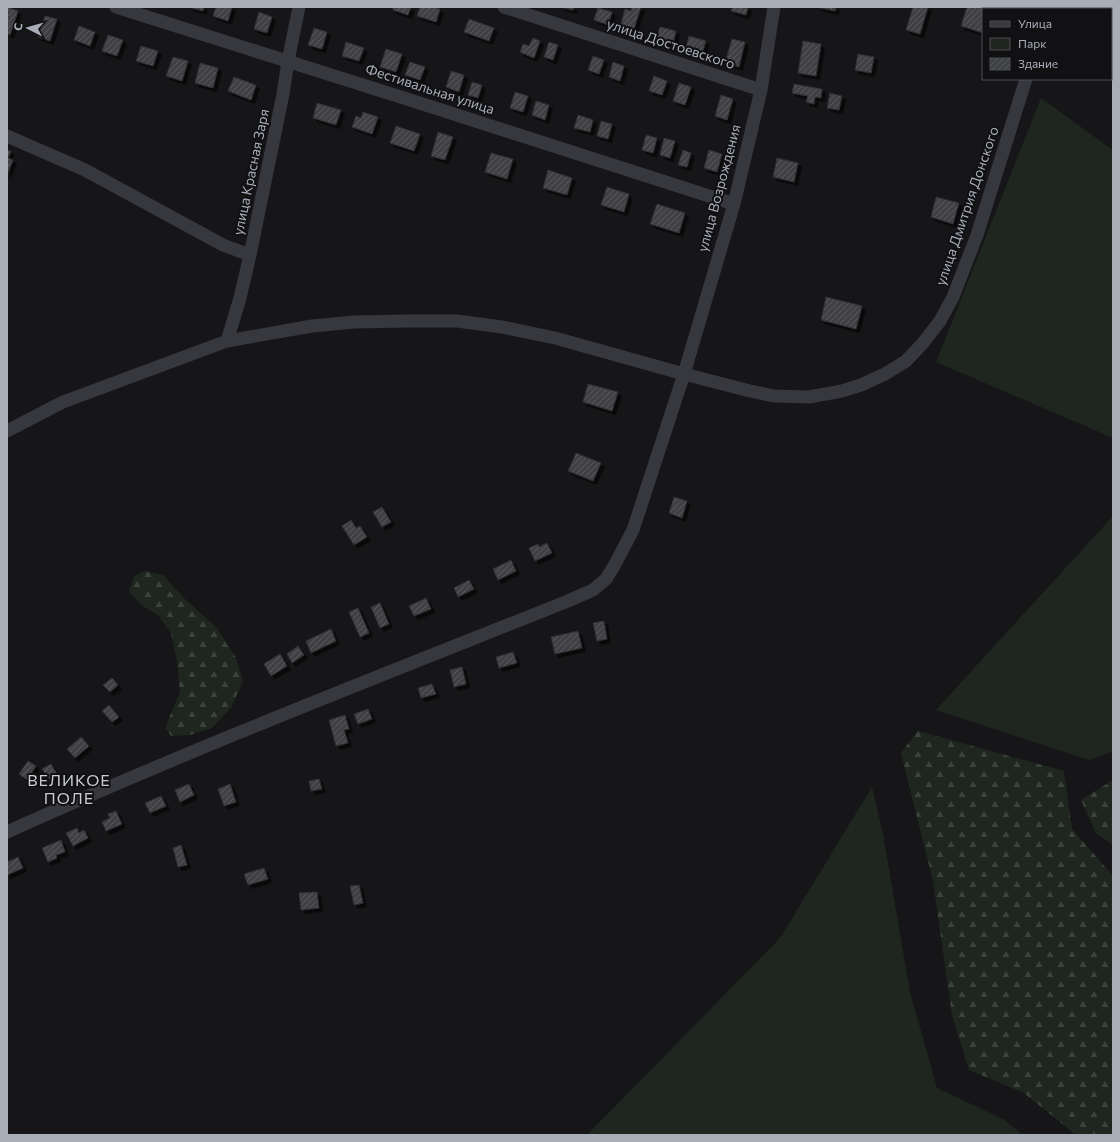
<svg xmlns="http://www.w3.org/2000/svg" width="1120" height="1142" font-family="Commissioner,sans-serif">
	<defs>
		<pattern id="forest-firs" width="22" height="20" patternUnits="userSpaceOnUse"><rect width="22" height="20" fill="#1e261f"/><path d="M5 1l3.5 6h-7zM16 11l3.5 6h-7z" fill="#3c433d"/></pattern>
		<pattern id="building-hatch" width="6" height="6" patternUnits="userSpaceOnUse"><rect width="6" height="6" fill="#404145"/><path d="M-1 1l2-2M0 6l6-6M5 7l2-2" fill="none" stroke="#595a5e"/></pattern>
		<filter id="shadow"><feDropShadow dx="3.5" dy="3.5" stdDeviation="0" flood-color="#0009"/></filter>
	</defs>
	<rect width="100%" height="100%" fill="#161618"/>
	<!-- green -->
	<path fill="#1e261f" d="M1041,98L1113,150V438L936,362Z
		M1113,516V751L1089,760L936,710Z
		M872,787L883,834L910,992L937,1088L1003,1119L1023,1135H587L780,938Z"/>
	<!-- forest -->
	<path fill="url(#forest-firs)" d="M145,571L163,575L185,599L216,627L236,658L243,681L231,708L212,728L190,735L171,736L165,728L180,692L177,661L171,633L158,615L141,605L129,591L134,576Z
		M918,731L1064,771L1072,829L1113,876V1135H1076L1024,1093L969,1070L952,1015L933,881L901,753Z
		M1113,780V845L1096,833L1081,800Z"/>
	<!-- building -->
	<path fill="url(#building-hatch)" stroke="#303034" filter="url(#shadow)" d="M7,7L18,11L10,35L7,33Z
		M188,7H204L203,11Z
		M216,7H232L228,21L213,16Z
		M393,7H411L408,15L393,10Z
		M420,7H432L440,9L436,22L417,16Z
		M561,7H574L573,10Z
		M632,7H641L633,32L620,28L625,9L631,11Z
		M732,7H748L746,15L731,11Z
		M817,7H836L835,11Z
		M913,7H928L920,34L906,30Z
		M967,7H991V9H983V33L961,26Z
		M1070,7H1094V9H1070Z
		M598,8L612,12L608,25L594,20Z
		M259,12L272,17L267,33L254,29Z
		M45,16L57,19L50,41L38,37Z
		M469,19L494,28L489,41L464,32Z
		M79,26L95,32L90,46L74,40Z
		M660,27L676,31L673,44L656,40Z
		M314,28L327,32L322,49L308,45Z
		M108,35L123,40L117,56L102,51Z
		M689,36L706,41L702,53L686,48Z
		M533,38L540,41L534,58L520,52L523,44L529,46Z
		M732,39L745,42L739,67L725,63Z
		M803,41L821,44L816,76L798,73Z
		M346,42L364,48L359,61L342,56Z
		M549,42L558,45L553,60L544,57Z
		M141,46L158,51L153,66L136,61Z
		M386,49L402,54L396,72L380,67Z
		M858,54L874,57L871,73L855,70Z
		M593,56L604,60L599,74L588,70Z
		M173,57L188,61L182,81L166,76Z
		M410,62L425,67L420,80L405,75Z
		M613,62L624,66L620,81L609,77Z
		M200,63L218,68L213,88L195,83Z
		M451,71L464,75L459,92L446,87Z
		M654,76L667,81L662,95L649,91Z
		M234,77L256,85L251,100L228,91Z
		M472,82L482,85L478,98L468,95Z
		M679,83L691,87L685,105L673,101Z
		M794,84L822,89L821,98L815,97L814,104L806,102L808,96L792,93Z
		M515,92L528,96L523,112L510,108Z
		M830,93L842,96L839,110L827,108Z
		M721,95L733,99L727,120L715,116Z
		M536,101L549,105L545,120L532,115Z
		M317,103L341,110L336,125L313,118Z
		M363,112L378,117L372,134L352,127L356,116L361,118Z
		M578,115L593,120L590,132L574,128Z
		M601,121L612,124L608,139L597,136Z
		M396,126L420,134L414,151L390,143Z
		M438,132L453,137L445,160L431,156Z
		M646,135L657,138L653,153L642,150Z
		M664,138L675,141L670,158L660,155Z
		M7,150L11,151L8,158L13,160L7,175Z
		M683,150L691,153L687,167L678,165Z
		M709,150L722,154L717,172L704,168Z
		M491,153L513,159L507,179L485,172Z
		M777,158L798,163L794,182L773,177Z
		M548,170L572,178L567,195L543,188Z
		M607,187L629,194L624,212L601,205Z
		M936,197L959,203L953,224L931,217Z
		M657,204L685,213L679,233L650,224Z
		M826,297L862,306L856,329L821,320Z
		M588,384L618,392L612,411L583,402Z
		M576,453L601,463L593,481L568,471Z
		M674,497L687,501L682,518L669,513Z
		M382,507L391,522L382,527L373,512Z
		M351,520L356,528L360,526L367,537L354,545L342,526Z
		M547,543L552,553L535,561L529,548L538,544L539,547Z
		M511,560L516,571L498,580L493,569Z
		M469,580L474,589L458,597L454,588Z
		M426,598L431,609L414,616L409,606Z
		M380,603L389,624L380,628L371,607Z
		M358,608L369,633L360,637L349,612Z
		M604,621L607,639L597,641L593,623Z
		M331,629L336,641L311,653L306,641Z
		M578,631L582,648L555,654L551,637Z
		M298,646L304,655L292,663L287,654Z
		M513,652L517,663L499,668L496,657Z
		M280,654L287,666L271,676L264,664Z
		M462,667L466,684L454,687L450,670Z
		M112,678L118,685L110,692L103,685Z
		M432,684L436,694L421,698L418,688Z
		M109,705L119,717L112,722L102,711Z
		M368,709L372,719L358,724L354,714Z
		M345,715L349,729L344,730L348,743L336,746L329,720Z
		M81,737L89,746L75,758L67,749Z
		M28,761L36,766L27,780L19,774Z
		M51,764L57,774L49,779L42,769Z
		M319,779L322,789L311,791L309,781Z
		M189,784L194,795L180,802L175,790Z
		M230,784L236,802L224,806L218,789Z
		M161,796L166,806L150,813L145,803Z
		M116,811L122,824L106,831L102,822L110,818L108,814Z
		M77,828L79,833L84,830L88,838L73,846L66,833Z
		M61,840L65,852L56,855L57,858L48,862L42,848Z
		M181,845L187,865L178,867L173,848Z
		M18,857L23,868L7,875V862Z
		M264,868L268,879L248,885L244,874Z
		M359,885L363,903L354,905L350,886Z
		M317,892L319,908L301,910L299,893Z"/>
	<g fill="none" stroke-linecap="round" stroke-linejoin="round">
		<!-- minor -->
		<path stroke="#37383d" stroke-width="13" d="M116,7L407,99L734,204
			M504,7L761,90
			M1047,9V7
			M7,136L85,170L223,245L250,255
			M227,341L240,298L250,255L283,94L288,61L299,7
			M7,431L63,402L227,341L312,326L355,322L407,321H457L502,327L555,338L684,374L750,391L774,396L809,397L842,391L861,385L885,374L906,361L923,343L940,321L953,297L977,235L1026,79
			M7,832C191,749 380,676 568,601L593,590L606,579L614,566L633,530L684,374L734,204L761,90L774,7"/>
	</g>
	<g text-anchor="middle" stroke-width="4" stroke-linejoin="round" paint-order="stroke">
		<!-- street labels -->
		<g font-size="14" fill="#a8adb8" stroke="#111113">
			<text transform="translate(671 44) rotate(18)" y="5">улица Достоевского</text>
			<text transform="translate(430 89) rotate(18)" y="5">Фестивальная улица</text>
			<text transform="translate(251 172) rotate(-78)" y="5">улица Красная Заря</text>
			<text transform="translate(719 188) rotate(-75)" y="5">улица Возрождения</text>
			<text transform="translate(967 206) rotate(-71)" y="5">улица Дмитрия Донского</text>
		</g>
		<!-- quarter labels -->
		<g font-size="16" letter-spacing="1" fill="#c9ccd4" stroke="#111113">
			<text x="69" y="786">ВЕЛИКОЕ<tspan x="69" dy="18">ПОЛЕ</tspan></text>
		</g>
	</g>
	<!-- border -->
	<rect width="1120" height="1142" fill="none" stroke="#a8adb8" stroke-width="16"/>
	<!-- legend -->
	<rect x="982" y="8" width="130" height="72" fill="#111113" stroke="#4d4f55"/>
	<rect x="990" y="21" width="20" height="6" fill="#37383d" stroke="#4d4f55"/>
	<text x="1018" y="28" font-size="12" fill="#a8adb8">Улица</text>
	<rect x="990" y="38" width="20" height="12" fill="#1e261f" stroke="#4d4f55"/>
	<text x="1018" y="48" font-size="12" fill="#a8adb8">Парк</text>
	<rect x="990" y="58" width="20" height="12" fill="url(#building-hatch)" stroke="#4d4f55"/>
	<text x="1018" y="68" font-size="12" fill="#a8adb8">Здание</text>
	<!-- north arrow -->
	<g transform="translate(28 28) rotate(276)" stroke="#111113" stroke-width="3" paint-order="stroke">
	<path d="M0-3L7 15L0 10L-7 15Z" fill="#a8adb8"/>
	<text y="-6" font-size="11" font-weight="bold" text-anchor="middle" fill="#a8adb8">С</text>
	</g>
</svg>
